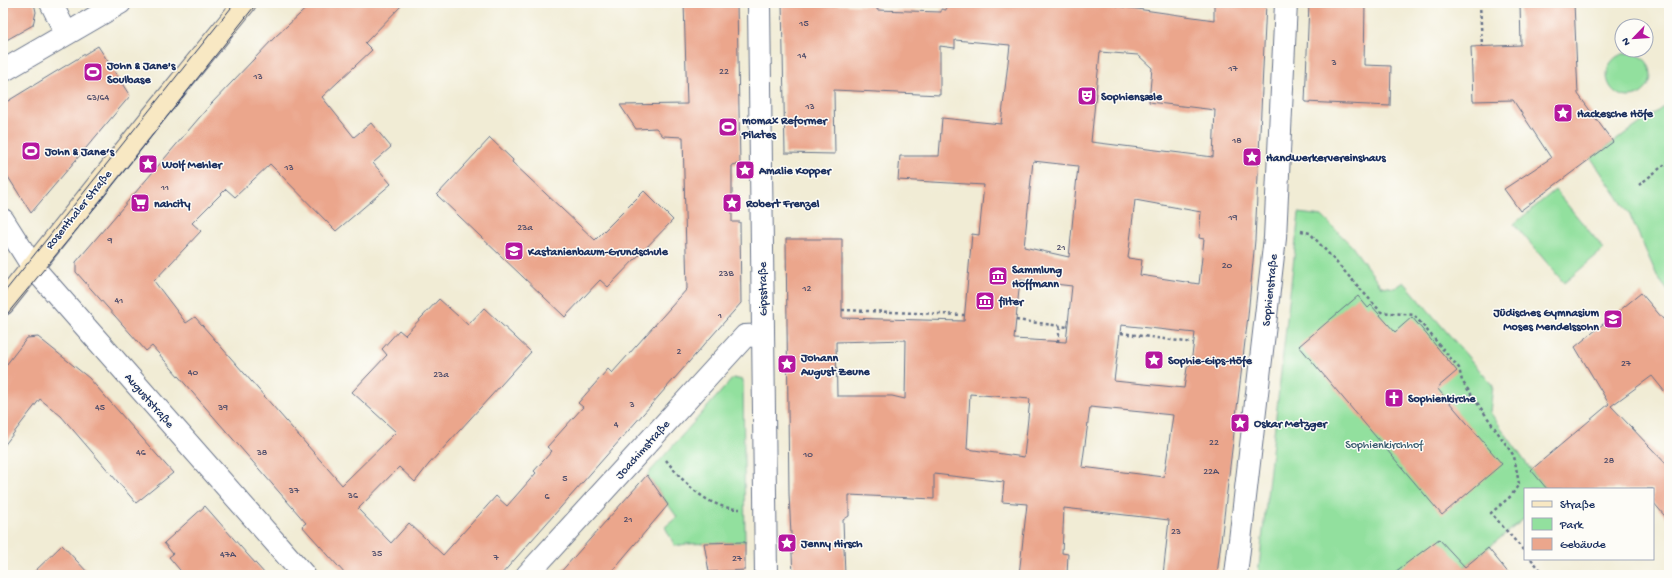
<svg xmlns="http://www.w3.org/2000/svg" width="1672" height="578" font-family="'Gochi Hand',sans-serif">
	<rect width="100%" height="100%" fill="#fdfcf7"/>
	<filter id="ink" filterUnits="userSpaceOnUse"><feTurbulence type="fractalNoise" baseFrequency=".025" numOctaves="2"/><feDisplacementMap in="SourceGraphic" scale="8" xChannelSelector="R" yChannelSelector="G"/><feConvolveMatrix kernelMatrix="1 2 1 2 8 2 1 2 1" color-interpolation-filters="sRGB"/></filter>
	<filter id="wash" filterUnits="userSpaceOnUse"><feTurbulence type="fractalNoise" baseFrequency=".012" numOctaves="4" result="noise"/><feDisplacementMap in="SourceGraphic" scale="16" xChannelSelector="R" yChannelSelector="G"/><feGaussianBlur stdDeviation="0.9" result="paint"/><feColorMatrix in="noise" values="0 0 0 0 0 0 0 0 0 0 0 0 0 0 0 0 0 1.4 0 .05"/><feComposite in="paint" operator="in"/></filter>
	<g filter="url(#wash)">
		<rect width="100%" height="100%" fill="#f1ecd5"/>
		<!-- green -->
		<path fill="#92e09e" stroke="#56887e" d="M1607 75a22 22 0 1 1 44 0a22 22 0 1 1-44 0Z
			M1669,103V292L1658,278L1630,215L1591,158Z
			M1555,190L1604,249L1564,283L1514,224Z
			M1299,213L1322,216L1351,245L1381,286L1395,288L1404,282L1493,386L1490,412L1531,470L1547,489H1525V518L1462,569L1392,575H1258Z
			M733,378L743,380L745,542L686,544L675,546L665,527L677,517L647,475Z
			M745,570V575H700L718,572Z"/>
		<g id="blocks">
			<!-- building -->
			<path fill="#eba68c" fill-rule="evenodd" d="M3,3H34L36,12L33,25L3,42Z
				M312,3H404L365,43L372,50L322,97L354,137L371,123L391,147L373,163L391,184L336,231L270,164L235,197L226,189L192,223L201,231L154,281L186,323L195,317L342,485L396,432L352,392L387,355L382,349L399,330L405,335L439,299L468,325L484,308L531,352L429,464L415,482L399,467L358,509L391,543L409,523L443,555L496,496L507,506L536,473L534,471L552,451L547,447L583,407L578,403L608,369L612,373L687,289L683,137L663,136L656,128L636,129L620,105L687,104L684,3H737L740,164L732,165V222H740L741,303L501,575H346L302,526L306,523L152,346L146,351L76,272V262L211,104L275,37Z
				M782,3L877,6V10L941,12V9L946,10L947,3H1116V6L1214,20V3H1266L1255,240L1248,316L1217,575H1163L1169,520L1064,508L1062,553L1068,554L1067,575H1019L1027,504L1002,502L1004,482L934,474V499L849,495V516L843,520L845,575H793L789,494L786,239H842V318L964,321L972,234L979,235L984,185L898,180L900,156H939L942,118L1001,124L1010,45L955,40V48L940,46V95L834,90L835,154L785,153ZM1100,52L1138,55L1152,68L1149,102L1215,110L1213,157L1091,142ZM1033,161L1078,166L1069,257L1024,247ZM1135,200L1201,212L1199,238L1204,239L1199,284L1140,275L1142,260L1128,258ZM1020,280L1072,286L1066,342L1014,339ZM1121,325L1195,333L1191,363L1187,368L1184,388L1114,381ZM906,340L905,399L892,396H837L836,342ZM970,394L1030,399L1024,457L967,449ZM1090,407L1173,415L1164,477L1082,467Z
				M1309,3H1365L1364,65L1391,66L1390,106L1305,102Z
				M1520,3H1574L1578,94L1613,142L1520,211L1504,189L1551,158L1513,100L1473,101L1471,47L1521,45Z
				M98,46L130,96L31,213L3,169V104Z
				M490,138L513,160L512,162L595,240L644,191L673,220L608,287L600,280L565,317L437,195Z
				M1641,293L1669,326V397L1652,376L1611,406L1669,467V521L1653,502V489H1547L1531,470L1609,404L1575,347Z
				M1358,296L1368,308L1371,305L1395,332L1412,317L1457,371L1437,388L1502,464L1442,515L1299,346Z
				M38,337L89,378L173,473L136,503L61,416L40,399L3,447V369L27,338Z
				M647,475L668,505L618,564L608,575H558Z
				M205,506L247,554L266,575H184L169,557L173,554L164,543Z
				M1439,539L1465,567L1488,548L1510,575H1391Z
				M745,542V570L709,572L704,543Z
				M62,545L90,575H31Z"/>
		</g>
	</g>
	<g filter="url(#ink)">
		<use href="#blocks" fill-opacity="0" stroke="#667188" stroke-width="1"/>
		<g fill="none" stroke-linecap="round" stroke-linejoin="round">
			<defs>
				<path id="street" d="M51,3L66,33
					M759,3L766,575
					M3,71L120,3
					M3,220L29,261L39,274L304,575
					M527,575L745,336L762,335
					M1236,575L1275,238L1286,3"/>
				<path id="secondary" d="M3,304L152,117L245,3"/>
			</defs>
			<!-- street casing -->
			<use href="#street" stroke="#667188" stroke-width="24"/>
			<!-- secondary casing -->
			<use href="#secondary" stroke="#667188" stroke-width="24"/>
			<!-- path -->
			<path stroke="#667188" stroke-width="2.5" stroke-dasharray="3 3" stroke-linecap="butt" d="M1480,3L1482,46
				M1639,185L1669,161
				M1301,231L1310,233L1381,312L1414,315L1459,368L1462,381L1514,456L1519,484L1511,496L1491,513L1525,552
				M842,310L964,315
				M1016,320L1068,327
				M1121,333L1193,343
				M1058,342L1060,325
				M666,460C684,483 708,509 740,509
				M1531,559L1545,575"/>
			<!-- street -->
			<use href="#street" stroke="#fff" stroke-width="22"/>
			<!-- secondary -->
			<use href="#secondary" stroke="#f8e8c3" stroke-width="22"/>
			<!-- tram -->
			<path stroke="#1b2f5e" stroke-width="1" d="M3,294L235,3
				M3,319L102,199L257,3"/>
		</g>
	</g>
	<!-- icons -->
	<defs>
		<symbol id="stadium-square" viewBox="-11 -11 22 22"><rect x="-9" y="-9" width="18" height="18" rx="4" fill="#b5179e" stroke="#fdfcf7"/><path d="M0-5a6.5 5 0 1 0 0 10a6.5 5 0 1 0 0-10ZM-3.5-1.8h7v3.6h-7Z" fill="#fff"/></symbol>
		<symbol id="theatre-square" viewBox="-11 -11 22 22"><rect x="-9" y="-9" width="18" height="18" rx="4" fill="#b5179e" stroke="#fdfcf7"/><path d="M-5-5.5Q0-4 5-5.5V0Q5 5 0 6Q-5 5-5 0ZM-3.3-2.5H-1v1.5H-3.3ZM1-2.5H3.3v1.5H1ZM-2.8 1Q0 5.5 2.8 1Z" fill="#fff"/></symbol>
		<symbol id="sight-square" viewBox="-11 -11 22 22"><rect x="-9" y="-9" width="18" height="18" rx="4" fill="#b5179e" stroke="#fdfcf7"/><path d="M0-6L1.8-2.2L6-1.7L2.9 1.2L3.7 5.4L0 3.3L-3.7 5.4L-2.9 1.2L-6-1.7L-1.8-2.2Z" fill="#fff"/></symbol>
		<symbol id="supermarket-square" viewBox="-11 -11 22 22"><rect x="-9" y="-9" width="18" height="18" rx="4" fill="#b5179e" stroke="#fdfcf7"/><path d="M-6-5.5h2.5l.6 2H6L4.5 2H-2.5L-4.4-4H-6ZM-1.5 3.2a1.3 1.3 0 1 0 .1 0ZM3 3.2a1.3 1.3 0 1 0 .1 0Z" fill="#fff"/></symbol>
		<symbol id="school-square" viewBox="-11 -11 22 22"><rect x="-9" y="-9" width="18" height="18" rx="4" fill="#b5179e" stroke="#fdfcf7"/><path d="M0-5L7-2L0 1L-7-2ZM-4 1L0 2.5L4 1V4Q0 6-4 4Z" fill="#fff"/></symbol>
		<symbol id="museum-square" viewBox="-11 -11 22 22"><rect x="-9" y="-9" width="18" height="18" rx="4" fill="#b5179e" stroke="#fdfcf7"/><path d="M0-6L6-3V-2H-6V-3ZM-5-1h2V3h-2ZM-1-1h2V3h-2ZM3-1h2V3H3ZM-6 4H6V6H-6Z" fill="#fff"/></symbol>
		<symbol id="church-square" viewBox="-11 -11 22 22"><rect x="-9" y="-9" width="18" height="18" rx="4" fill="#b5179e" stroke="#fdfcf7"/><path d="M-1.2-6h2.4v3.5h3.3v2.4h-3.3V6h-2.4V-.1h-3.3v-2.4h3.3Z" fill="#fff"/></symbol>
	</defs>
	<g fill-rule="evenodd">
		<use href="#stadium-square" x="82" y="61" width="22" height="22"/>
		<use href="#theatre-square" x="1076" y="85" width="22" height="22"/>
		<use href="#sight-square" x="1552" y="102" width="22" height="22"/>
		<use href="#stadium-square" x="717" y="116" width="22" height="22"/>
		<use href="#stadium-square" x="20" y="140" width="22" height="22"/>
		<use href="#sight-square" x="1241" y="146" width="22" height="22"/>
		<use href="#sight-square" x="137" y="153" width="22" height="22"/>
		<use href="#sight-square" x="734" y="159" width="22" height="22"/>
		<use href="#supermarket-square" x="129" y="192" width="22" height="22"/>
		<use href="#sight-square" x="721" y="192" width="22" height="22"/>
		<use href="#school-square" x="503" y="240" width="22" height="22"/>
		<use href="#museum-square" x="987" y="265" width="22" height="22"/>
		<use href="#museum-square" x="974" y="290" width="22" height="22"/>
		<use href="#school-square" x="1602" y="308" width="22" height="22"/>
		<use href="#sight-square" x="1143" y="349" width="22" height="22"/>
		<use href="#sight-square" x="776" y="353" width="22" height="22"/>
		<use href="#church-square" x="1383" y="387" width="22" height="22"/>
		<use href="#sight-square" x="1229" y="412" width="22" height="22"/>
		<use href="#sight-square" x="776" y="532" width="22" height="22"/>
	</g>
	<g text-anchor="middle" stroke-width="3" stroke-linejoin="round" paint-order="stroke">
		<!-- number labels -->
		<g font-size="10" fill="#4f4d6a">
			<text x="804" y="26">15</text>
			<text x="802" y="58">14</text>
			<text x="1334" y="65">3</text>
			<text x="1233" y="71">17</text>
			<text x="724" y="74">22</text>
			<text x="258" y="79">13</text>
			<text x="98" y="100">63/64</text>
			<text x="810" y="109">13</text>
			<text x="1237" y="143">18</text>
			<text x="289" y="170">13</text>
			<text x="165" y="190">11</text>
			<text x="1233" y="220">19</text>
			<text x="525" y="230">23a</text>
			<text x="110" y="243">9</text>
			<text x="1061" y="250">21</text>
			<text x="1227" y="268">20</text>
			<text x="726" y="276">23B</text>
			<text x="807" y="291">12</text>
			<text x="119" y="303">41</text>
			<text x="720" y="318">1</text>
			<text x="679" y="354">2</text>
			<text x="1626" y="366">27</text>
			<text x="193" y="375">40</text>
			<text x="441" y="377">23a</text>
			<text x="632" y="407">3</text>
			<text x="100" y="410">45</text>
			<text x="223" y="410">39</text>
			<text x="616" y="427">4</text>
			<text x="1214" y="445">22</text>
			<text x="141" y="455">46</text>
			<text x="262" y="455">38</text>
			<text x="808" y="457">10</text>
			<text x="1609" y="463">28</text>
			<text x="1211" y="474">22A</text>
			<text x="565" y="481">5</text>
			<text x="294" y="493">37</text>
			<text x="353" y="498">36</text>
			<text x="547" y="499">6</text>
			<text x="628" y="522">21</text>
			<text x="1176" y="534">23</text>
			<text x="377" y="556">35</text>
			<text x="228" y="557">47A</text>
			<text x="496" y="560">7</text>
			<text x="737" y="561">27</text>
		</g>
		<!-- poi labels -->
		<g font-size="12" font-weight="bold" fill="#1b2f5e" stroke="#fdfcf7" text-anchor="start">
			<text x="107" y="69">John &amp; Jane's<tspan x="107" dy="14">Soulbase</tspan></text>
			<text x="1101" y="100">Sophiensæle</text>
			<text x="1577" y="117">Hackesche Höfe</text>
			<text x="742" y="124">momax Reformer<tspan x="742" dy="14">Pilates</tspan></text>
			<text x="45" y="155">John &amp; Jane‘s</text>
			<text x="1266" y="161">Handwerkervereinshaus</text>
			<text x="162" y="168">Wolf Mehler</text>
			<text x="759" y="174">Amalie Kopper</text>
			<text x="154" y="207">nahcity</text>
			<text x="746" y="207">Robert Frenzel</text>
			<text x="528" y="255">Kastanienbaum-Grundschule</text>
			<text x="1012" y="273">Sammlung<tspan x="1012" dy="14">Hoffmann</tspan></text>
			<text x="999" y="305">filter</text>
			<text x="1599" y="316" text-anchor="end">Jüdisches Gymnasium<tspan x="1599" dy="14">Moses Mendelssohn</tspan></text>
			<text x="801" y="361">Johann<tspan x="801" dy="14">August Zeune</tspan></text>
			<text x="1168" y="364">Sophie-Gips-Höfe</text>
			<text x="1408" y="402">Sophienkirche</text>
			<text x="1254" y="427">Oskar Metzger</text>
			<text x="801" y="547">Jenny Hirsch</text>
		</g>
		<!-- street labels -->
		<g font-size="12" fill="#1b2f5e" stroke="#fdfcf7">
			<text transform="translate(78 209) rotate(-51)" y="4">Rosenthaler Straße</text>
			<text transform="translate(762 289) rotate(-91)" y="4">Gipsstraße</text>
			<text transform="translate(1269 290) rotate(-84)" y="4">Sophienstraße</text>
			<text transform="translate(150 400) rotate(49)" y="4">Auguststraße</text>
			<text transform="translate(642 449) rotate(-48)" y="4">Joachimstraße</text>
		</g>
		<!-- park labels -->
		<g font-size="12" fill="#395b6e" stroke="#fdfcf7">
			<text x="1384" y="448">Sophienkirchhof</text>
		</g>
	</g>
	<!-- margin -->
	<rect width="1672" height="578" fill="none" stroke="#fdfcf7" stroke-width="16"/>
	<!-- legend -->
	<rect x="1524" y="488" width="130" height="72" fill="#fdfcf7" stroke="#a3aaba"/>
	<rect x="1532" y="501" width="20" height="6" fill="#f8e8c3" stroke="#a3aaba"/>
	<text x="1560" y="508" font-size="12" fill="#1b2f5e">Straße</text>
	<rect x="1532" y="518" width="20" height="12" fill="#92e09e" stroke="#a3aaba"/>
	<text x="1560" y="528" font-size="12" fill="#1b2f5e">Park</text>
	<rect x="1532" y="538" width="20" height="12" fill="#eba68c" stroke="#a3aaba"/>
	<text x="1560" y="548" font-size="12" fill="#1b2f5e">Gebäude</text>
	<!-- north arrow -->
	<g transform="translate(1634 38) rotate(245)"><circle r="19" fill="#fdfcf7" stroke="#a3aaba"/>
	<path d="M0-3L7 15L0 10L-7 15Z" fill="#b5179e"/>
	<text y="-6" font-size="11" font-weight="bold" text-anchor="middle" fill="#1b2f5e">N</text>
	</g>
</svg>
